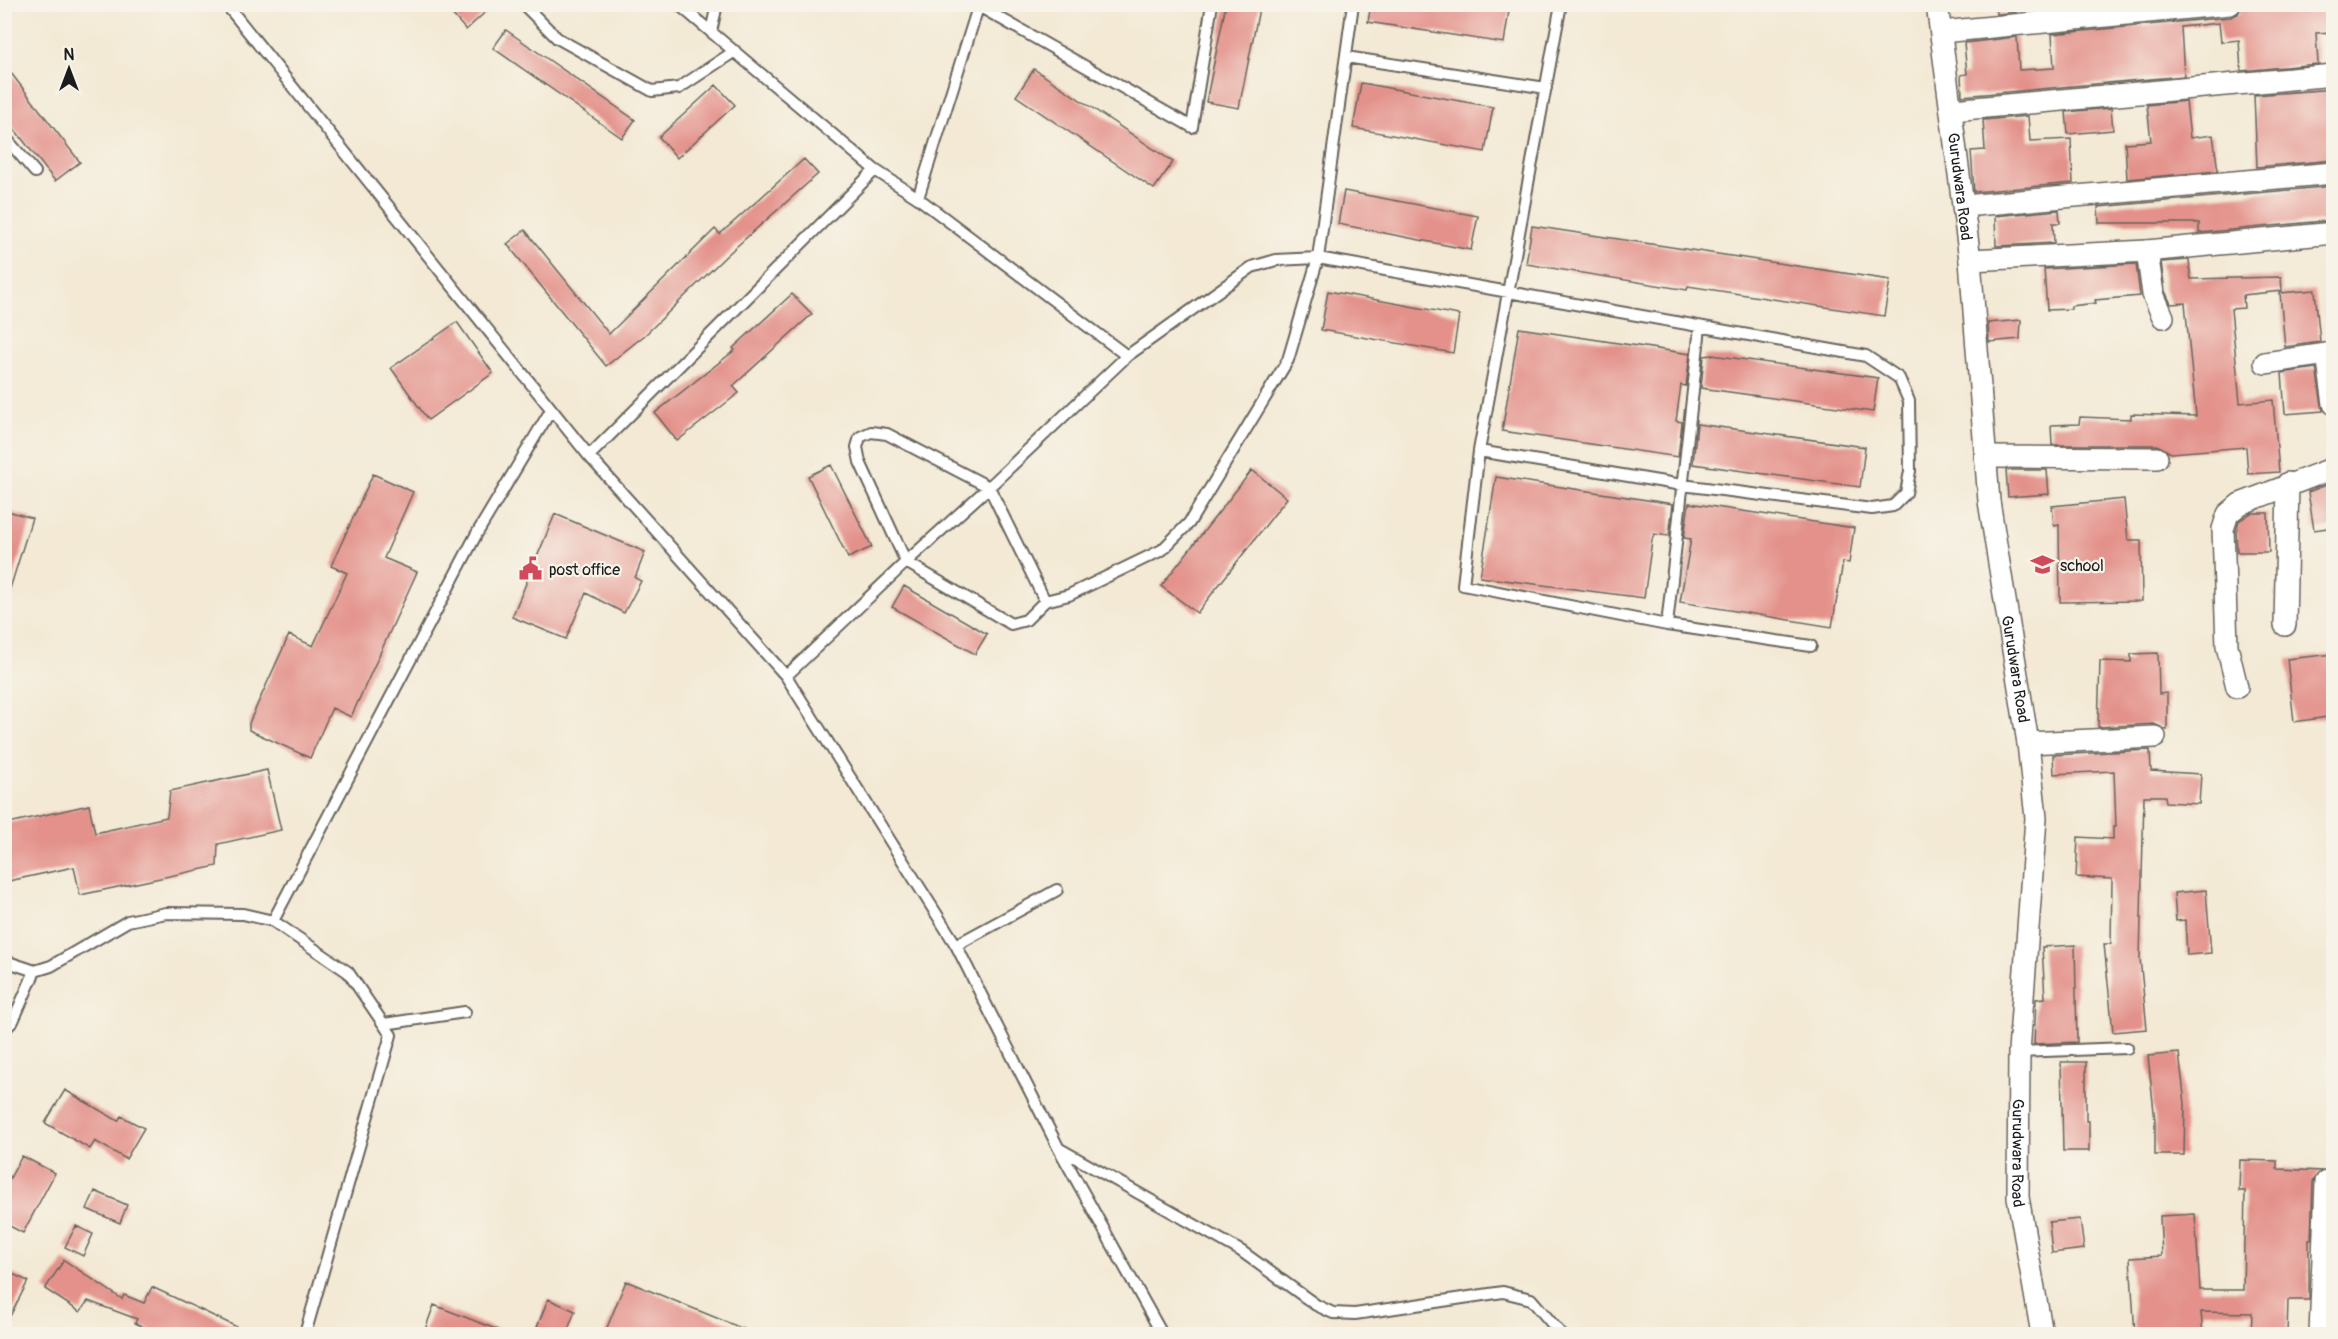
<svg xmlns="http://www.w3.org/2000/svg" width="2338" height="1339" font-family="Pangolin,sans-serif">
	<rect width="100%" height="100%" fill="#f7f3e8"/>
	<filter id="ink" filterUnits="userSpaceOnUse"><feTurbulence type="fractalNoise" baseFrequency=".0167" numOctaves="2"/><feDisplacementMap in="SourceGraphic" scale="12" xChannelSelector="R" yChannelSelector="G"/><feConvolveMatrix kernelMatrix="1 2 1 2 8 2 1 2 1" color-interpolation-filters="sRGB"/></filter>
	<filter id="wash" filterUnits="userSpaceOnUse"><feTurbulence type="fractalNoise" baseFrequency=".008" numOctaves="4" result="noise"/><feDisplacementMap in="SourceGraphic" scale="24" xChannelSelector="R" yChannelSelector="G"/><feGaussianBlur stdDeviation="1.35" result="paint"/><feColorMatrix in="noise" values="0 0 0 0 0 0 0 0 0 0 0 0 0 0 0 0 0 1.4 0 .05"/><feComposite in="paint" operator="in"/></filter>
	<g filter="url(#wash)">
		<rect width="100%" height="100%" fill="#f3e9d4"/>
		<g id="blocks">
			<!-- building -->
			<path fill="#e3918a" d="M443,4H494L466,30Z
				M1226,4H1260L1239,108L1206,102Z
				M1371,4H1510L1504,43L1368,22Z
				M1996,4H2015L2016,12L1997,14Z
				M2242,4H2268V7L2334,4V32L2316,33L2318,64L2241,71L2239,40L2221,42L2219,23L2181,27L2184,76L1962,96L1961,75L1967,74L1964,43L2017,37L2019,70L2054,68L2052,34L2231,17L2238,14Z
				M506,30L635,120L622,138L493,48Z
				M4,64L80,162L55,181L4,116Z
				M1034,69L1173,162L1154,189L1016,96Z
				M1361,83L1493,107L1485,152L1353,128Z
				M716,85L735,105L677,158L659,137Z
				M2334,89V160L2257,167L2254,95Z
				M2186,101L2190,138L2213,135L2218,171L2127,179L2125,143L2151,141L2147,105Z
				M2111,108L2113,130L2068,134L2066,112Z
				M2028,116L2030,141L2071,139L2073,183L1974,192L1971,151L1985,150L1983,120Z
				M804,159L818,174L727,255L645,335L606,366L507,244L525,230L609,334L715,229L720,234Z
				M2334,186V220L2199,233V223H2099L2098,207Z
				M1344,191L1478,216L1471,250L1338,224Z
				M2059,210L2060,223H2053L2054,243L1996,246L1995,216Z
				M1532,226L1890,280L1884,316L1688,286L1687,290L1526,264Z
				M2189,260L2191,279L2281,277L2282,291L2243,295L2244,308L2231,309L2240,403L2273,400L2279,472L2248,474L2246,447L2171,453L2157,445H2052L2051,425L2079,424L2080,417L2131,419V414L2196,416L2185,303L2171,304L2165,291L2161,262Z
				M2136,264L2140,296L2095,300L2096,303L2071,306V309L2047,310L2044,269Z
				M2315,290L2320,342L2285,347L2280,293Z
				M1328,291L1459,315L1453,353L1321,330Z
				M792,294L812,314L733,386L739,393L677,441L655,413L735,350L733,348Z
				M2021,320L2020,339L1989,342L1988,323Z
				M457,322L493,373L428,420L391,368Z
				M1519,328L1690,354L1686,386L1681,385L1676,421L1682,422L1678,457L1502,431Z
				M1712,355L1878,378L1873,412L1701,388L1704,356Z
				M2316,368L2323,411L2285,414L2282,373Z
				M1697,424L1865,447L1860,487L1693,464Z
				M831,465L872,547L848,558L808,476Z
				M1252,470L1287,498L1197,613L1161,586Z
				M2006,470H2047L2049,494L2008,497Z
				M373,474L413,492L384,558L417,572L351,717L332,708L310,758L249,730V723L289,635L313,646L347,573L331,566Z
				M1496,477L1673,504L1669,536L1654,534L1652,540L1644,598L1480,577Z
				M2334,482V527L2314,530L2308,492Z
				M2124,499L2128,540H2141L2142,601L2060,602L2059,525L2054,526L2052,506Z
				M1689,503L1854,528L1849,563L1843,562L1832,627L1680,602L1691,539L1684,538Z
				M4,510L32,518L9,592L4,591Z
				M2251,513H2268L2269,552H2237L2236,531L2239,521Z
				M555,514L645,552L635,578L641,581L624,613L586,593L566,639L512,617Z
				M904,586L987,634L975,654L892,607Z
				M2158,653L2159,694L2167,693V730L2154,724L2098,727L2100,661L2131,662V654Z
				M2334,654V716L2294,722L2287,659Z
				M2150,750L2151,771L2201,774L2199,804L2166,802L2165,796H2144L2140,958L2147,1029L2113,1032L2104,944H2111L2112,879L2076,877L2078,837L2113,839V827H2116L2114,771L2054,774L2053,755Z
				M267,770L281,830L218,844L217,866L80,895L74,867L4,882V824L89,805L95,833L167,817L170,791Z
				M2206,890L2211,953L2187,955L2185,920L2176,921L2174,893Z
				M2075,945L2077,1042L2034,1044L2036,999L2045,998L2042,947Z
				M2179,1053L2185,1104L2184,1155H2155V1121L2148,1056Z
				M2061,1062H2086V1121H2089V1151H2063Z
				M65,1090L118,1121L121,1116L144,1128L126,1159L95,1141L90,1149L45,1123Z
				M22,1156L55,1173L23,1233L4,1223V1189Z
				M2240,1160L2277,1161V1169L2321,1171L2313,1181L2311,1240H2309V1300H2288L2287,1335H2251L2252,1313L2201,1312L2203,1335H2135L2130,1258L2162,1256L2160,1216L2195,1214L2200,1290H2243L2245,1191H2239Z
				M95,1191L127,1205L120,1223L87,1209Z
				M2080,1219L2084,1249L2052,1253L2049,1222Z
				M76,1226L93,1234L83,1256L65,1247Z
				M64,1260L122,1299L124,1295L144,1303L152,1287L254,1335H160L135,1323L137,1319L88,1301L80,1312L45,1289Z
				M4,1270L28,1281L4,1328Z
				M626,1281L756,1334V1335H604Z
				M548,1299L575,1311L566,1335H534Z
				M434,1305L506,1333V1335H423Z"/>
		</g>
	</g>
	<g filter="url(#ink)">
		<use href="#blocks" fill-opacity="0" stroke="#67645c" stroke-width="1.5"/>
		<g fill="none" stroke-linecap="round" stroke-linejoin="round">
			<defs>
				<path id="lane" d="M226,4L589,456L786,676L956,945L1059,1149L1162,1334
					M523,4L557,38L652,91L679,88L735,51
					M975,4L1192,127L1212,4
					M1561,4L1479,451L1463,585L1667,625L1811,646
					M711,32L717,4
					M1346,57L1546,88
					M4,136L35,172
					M875,170L918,198L1127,356L1252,267L1276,260L1318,258L1866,356L1899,378L1909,401L1910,471L1906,493L1893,506L1872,509L1682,485L1479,451
					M918,198L979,4
					M589,456L875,170L678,4
					M1045,601L989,487L906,562L860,462L857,447L860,437L871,432L887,434L989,487L1127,356
					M1667,625L1700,327
					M786,676L906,562L1011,624L1026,620L1045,601L1069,595L1162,550L1189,523L1288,360L1318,258L1353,4
					M273,921L476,535L551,410
					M956,945L1057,890
					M4,958L8,962L35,971
					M384,1024L465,1012
					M4,1030L13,1021L35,971L51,966L128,921L166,913L243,914L273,921L348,972L391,1035L305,1334
					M2019,1052L2127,1048
					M1060,1149L1241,1251L1316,1305L1333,1313L1355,1314L1503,1292L1531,1299L1561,1334"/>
				<g id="street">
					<path id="s1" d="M1937,4L1970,260L1989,501L2028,743L2036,818L2019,1052L2018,1197L2042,1334"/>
					<path d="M1941,32L2230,4"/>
					<path d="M1953,110L2334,75"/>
					<path d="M1964,206L2334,173"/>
					<path d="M2147,251L2153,294L2163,317"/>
					<path d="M1970,260L2147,251L2334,233"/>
					<path d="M2327,354L2334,404"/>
					<path d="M2265,363L2334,353"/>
					<path d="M1985,457L2157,458"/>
					<path d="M2285,625L2288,483"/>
					<path d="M2237,687L2227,646L2223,529L2228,514L2240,504L2334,468"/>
					<path d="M2028,743L2155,737"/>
					<path d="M2320,1334L2326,1182"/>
				</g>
			</defs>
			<!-- lane casing -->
			<use href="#lane" stroke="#67645c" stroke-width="14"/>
			<!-- street casing -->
			<use href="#street" stroke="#67645c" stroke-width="24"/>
			<!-- lane -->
			<use href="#lane" stroke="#fff" stroke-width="10"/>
			<!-- street -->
			<use href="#street" stroke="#fff" stroke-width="21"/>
		</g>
	</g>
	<!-- icons -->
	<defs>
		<symbol id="school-bare" viewBox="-9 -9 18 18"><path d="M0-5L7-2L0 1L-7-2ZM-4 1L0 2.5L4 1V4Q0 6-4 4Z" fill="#d1495b" stroke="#f7f3e8" stroke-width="2.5" paint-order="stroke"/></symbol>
		<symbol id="civic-bare" viewBox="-9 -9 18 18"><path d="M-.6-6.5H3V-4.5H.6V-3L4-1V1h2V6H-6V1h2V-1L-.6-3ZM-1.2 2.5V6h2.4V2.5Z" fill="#d1495b" stroke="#f7f3e8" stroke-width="2.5" paint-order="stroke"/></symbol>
	</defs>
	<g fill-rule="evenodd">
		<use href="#school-bare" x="2026" y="548" width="33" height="33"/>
		<use href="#civic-bare" x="514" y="552" width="33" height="33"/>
	</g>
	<g text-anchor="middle" stroke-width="4.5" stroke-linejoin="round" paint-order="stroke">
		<!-- street labels -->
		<g font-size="16" fill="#1c1c1c" stroke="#f7f3e8">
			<text dy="6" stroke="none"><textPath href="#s1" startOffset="184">Gurudwara Road</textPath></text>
			<text dy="6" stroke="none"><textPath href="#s1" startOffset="670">Gurudwara Road</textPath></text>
			<text dy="6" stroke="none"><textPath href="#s1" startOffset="1156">Gurudwara Road</textPath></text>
		</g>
		<!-- poi labels -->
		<g font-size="16" fill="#1c1c1c" stroke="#f7f3e8" text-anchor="start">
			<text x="2060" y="571">school</text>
			<text x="549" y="575">post office</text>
		</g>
	</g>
	<!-- margin -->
	<rect width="2338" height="1339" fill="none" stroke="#f7f3e8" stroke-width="24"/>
	<!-- north arrow -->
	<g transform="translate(69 69)" stroke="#f7f3e8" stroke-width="4.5" paint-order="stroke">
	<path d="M0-4.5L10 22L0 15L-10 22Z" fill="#1c1c1c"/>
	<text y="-9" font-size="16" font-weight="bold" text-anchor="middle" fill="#1c1c1c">N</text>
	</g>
</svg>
